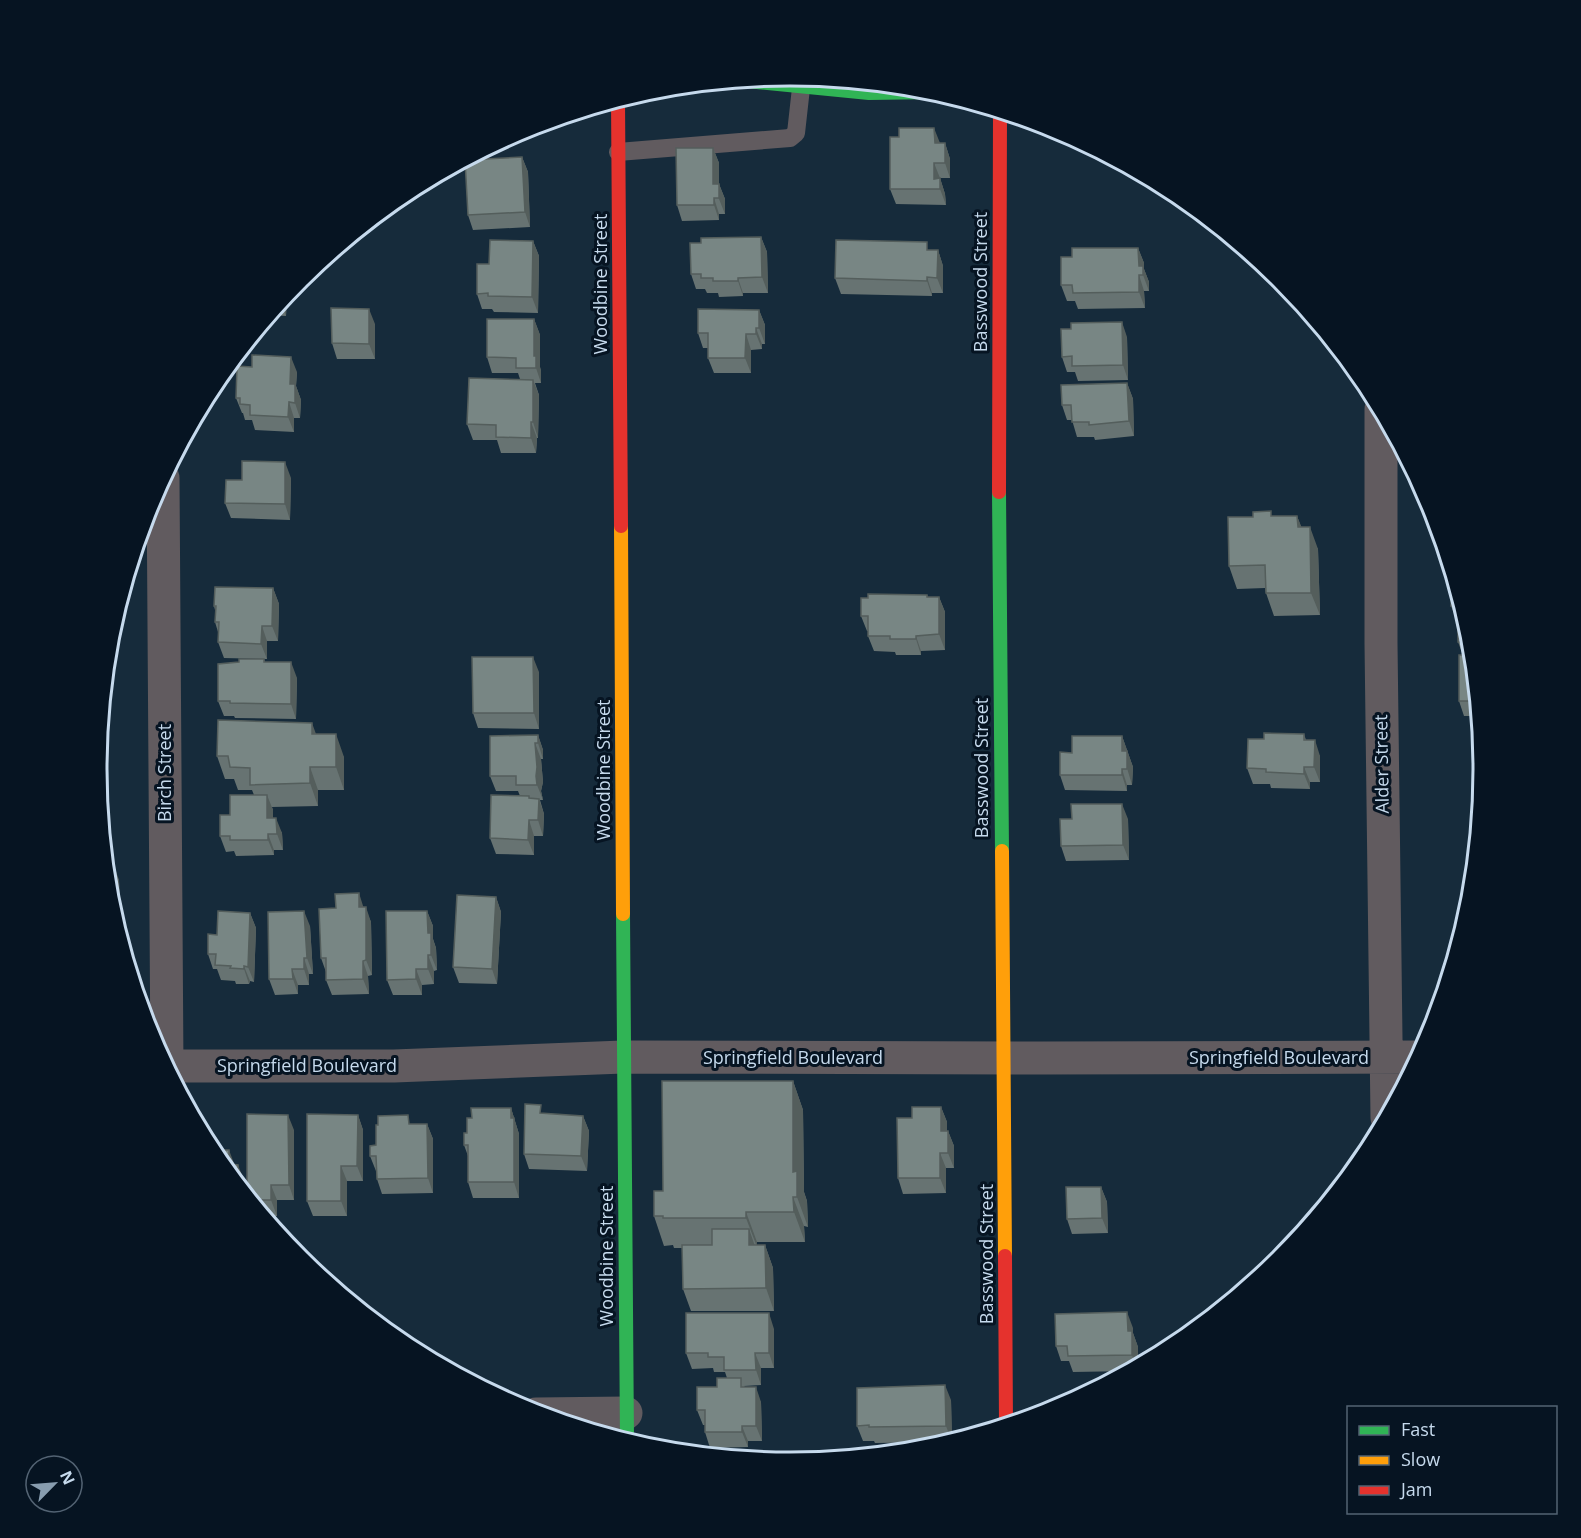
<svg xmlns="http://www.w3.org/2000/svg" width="1581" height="1538" font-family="'Open Sans',sans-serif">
	<rect width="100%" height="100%" fill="#162b3b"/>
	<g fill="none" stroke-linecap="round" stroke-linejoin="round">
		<!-- lane -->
		<path stroke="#615b5f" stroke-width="18" d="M618,152L790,138L796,133L801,88"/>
		<!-- street -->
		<path stroke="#615b5f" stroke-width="33" d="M1381,409V643L1387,1118
			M163,478L167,1068
			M166,1066H394L623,1057L1042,1058L1420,1057
			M536,1414L626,1413"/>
		<!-- fast -->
		<path stroke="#30b455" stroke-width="14" d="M736,80L869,93L937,92
			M999,492L1002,851
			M623,914L627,1441"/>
		<!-- slow -->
		<path stroke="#ff9f0a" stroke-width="14" d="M621,526L623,914
			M1002,851L1005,1256"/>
		<!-- jam -->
		<path stroke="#e5322d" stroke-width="14" d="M618,100L621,526
			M999,492L1000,111
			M1005,1256L1006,1425"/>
	</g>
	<!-- wall -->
	<path fill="#677372" d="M940,143H945L950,159V178H940L945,194L946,205L896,204L890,189Z
		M713,148L719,163V184L725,199V214H719V220L682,221L677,205Z
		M522,157L528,172L530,227L473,230L468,215Z
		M761,237L767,252L768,293H743V296L719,297L718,293H707L705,289H696L691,274L701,243Z
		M533,241L539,256L538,313L494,312L492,309H482L477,294L489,264Z
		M1138,248L1144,263V269L1149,282V291H1144L1145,308L1078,309L1075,301H1067L1061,285L1072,257Z
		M938,250L943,266V293H932V296L841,294L835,278Z
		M287,294L286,316L270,315Z
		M759,310L765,325V344H762V349L751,350V373H714L708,358V348H703L698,333Z
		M534,319L540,335V367L541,371V383H535L539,395L538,438H537L536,453H501L497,440H473L467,424L520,379L518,373H492L487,357Z
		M375,324V359H337L332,343Z
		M1127,337L1128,380L1078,381L1075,372H1067L1062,357Z
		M297,372L296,386L301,400L300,418H294V432L255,430L252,420H245L243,413H242L236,398Z
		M1127,383L1133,399L1134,436L1095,440L1094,437H1077L1072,420H1067L1062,405Z
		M291,478L290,520L231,518L225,503L242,480Z
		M1273,516H1297L1301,527L1318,549L1320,615L1274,616L1266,593L1265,588L1237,589L1229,566Z
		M1452,587L1471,634L1479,716H1464L1459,701L1463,655L1458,642V621H1457L1451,606Z
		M273,588L279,604L278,641H267V659L224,658L218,642V632L215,622V610L214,606Z
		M927,595L928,597H939L945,612V650L921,651V655H896L895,652L874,651L868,636V631H867L861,616Z
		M264,659L265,662L297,678L296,719L235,718L234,716H224L218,701Z
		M539,672V729L478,728L473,713Z
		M316,734L344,757V790H318V806L272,807L273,810V818L282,833L283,850H274V855L236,856L234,851L226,852L220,836L230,815L254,795L252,790H238L234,779H225L217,756Z
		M1304,734L1306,740L1320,756V782H1310V789L1271,788L1270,784H1253L1247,768L1264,739Z
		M538,735L543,750V759H541L543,782L541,791L543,800H540L544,814L543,836H534V855L496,854L490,838L520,796L518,791H496L490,776Z
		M100,736H102L108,752V775H97V769Z
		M1122,736L1133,767L1132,785H1127V791L1065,790L1060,775Z
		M99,793H101L106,808L107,834L103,835Z
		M1128,819L1129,860L1066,861L1061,846Z
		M105,858L119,880L120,909H111L110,904Z
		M496,897L501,912L497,984L459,983L453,967Z
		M364,907L371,922L372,975L368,976L369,994L332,995L326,980V972L321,958Z
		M427,911L433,926V939L436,948L437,970L434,971V984L422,985V995H393L387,980Z
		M250,913L256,928L254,982L250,981L249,984H236L235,981L221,980L217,969H213L208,954L217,935Z
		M310,926L313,974H309V985H298V994L275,995L269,979Z
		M793,1081L803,1110L804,1192L807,1201L808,1227L804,1226L805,1242H757V1245H765L773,1268L774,1311H691L683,1289L682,1248H674L673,1245L664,1246L654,1216L663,1191Z
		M941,1107L947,1122V1131H948L954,1146V1168H946V1193L903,1194L898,1178L912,1118Z
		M511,1108L519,1134V1198H473L468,1182V1156L464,1145L472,1118Z
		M544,1114L583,1116L589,1131L587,1171L529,1169L524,1154Z
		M358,1115L363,1130V1181H347V1216H313L307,1201Z
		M412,1124H427L433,1139V1193L382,1194L377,1179V1171H376L370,1156L376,1145Z
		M294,1130V1200H277V1216H264L249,1198V1192L247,1185Z
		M1101,1187L1107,1202L1108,1233L1072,1234L1067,1219Z
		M1133,1328V1333L1138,1347V1367L1130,1371L1073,1372L1069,1361H1061L1056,1346Z
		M774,1329V1368H761V1385L744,1386L761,1402L762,1441H748V1447L710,1448L705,1432V1425H703L697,1410L717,1387L727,1378L725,1372H714L713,1368L692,1369L686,1353Z
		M951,1400L952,1442L875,1443L874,1441H863L857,1426Z"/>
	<!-- shaded-wall -->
	<path fill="#545e5c" d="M934,128L940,143H935Z
		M945,143L950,159V178L945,163Z
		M713,148L719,163V184L725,199V214L713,184Z
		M522,157L528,172L530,227L525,212Z
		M934,163L940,178L934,179Z
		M940,178L945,194L946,205L940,189Z
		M714,198L719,214V220L714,205Z
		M761,237L767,252L768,293L762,277Z
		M533,241L539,256L538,313L532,297Z
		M1138,248L1144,263V269L1149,282V291L1143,275L1139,266Z
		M938,250L943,266V293L937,278Z
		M1139,275L1144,291L1145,308L1139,292Z
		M927,277L932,293V296L927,281Z
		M738,278L743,293V296L738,281Z
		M287,294L286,316L281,301Z
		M369,309L375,324V359L369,344Z
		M759,310L765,325V344L759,328Z
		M534,319L540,335V367L541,371V383L536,368L534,356Z
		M1122,322L1127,337L1128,380L1123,365Z
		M756,328L762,344V349L756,334Z
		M746,334L751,350V373L745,358Z
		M291,357L297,372L296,386L301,400L300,418L295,403L290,384Z
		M533,380L539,395L538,438L533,422Z
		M1127,383L1133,399L1134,436L1129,421Z
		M289,402L294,418V432L288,417Z
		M531,422L537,438L536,453L531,438Z
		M285,462L291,478L290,520L285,504Z
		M1297,516L1306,538L1298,527Z
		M1310,527L1318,549L1320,615L1311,593Z
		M273,588L279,604L278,641L272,626Z
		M939,597L945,612V650L939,634Z
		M262,626L267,641V659L261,644Z
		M916,636L921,651V655L916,639Z
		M533,657L539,672V729L534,713Z
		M291,662L297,678L296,719L291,704Z
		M104,696V723L102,716Z
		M312,723L320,745L312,734Z
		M336,734L344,757V790L336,767Z
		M538,735L543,750V759L538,743Z
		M102,736L108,752V775L102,760Z
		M1122,736L1133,767L1132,785L1122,751Z
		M1315,740L1320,756V782L1314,767Z
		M535,743L541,759L543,782L541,791L543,800L537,785L536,776Z
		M310,767L318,790V806L310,783Z
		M1304,767L1310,782V789L1304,774Z
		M1122,769L1127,785V791L1122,775Z
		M101,793L106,808L107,834L102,819Z
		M267,795L273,810V833L267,818Z
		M539,799L544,814L543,836L538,820Z
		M1122,804L1128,819L1129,860L1123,845Z
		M276,818L282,833L283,850L277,834Z
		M529,820L534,836V855L528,840Z
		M268,834L274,850V855L268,840Z
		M111,857L119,880L120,909L112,886Z
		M359,893L364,909L359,907Z
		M496,897L501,912L497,984L492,969Z
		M366,907L371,922L372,975L366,960Z
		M304,911L310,926L313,974L307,958Z
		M427,911L433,926V939L436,948L437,970L431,955L428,933Z
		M250,913L256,928L254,982L248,967Z
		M428,955L434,971V984L428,969Z
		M304,958L309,974V985L304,969Z
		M363,961L368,976L369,994L363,979Z
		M244,966L250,981L249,984L244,969Z
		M292,969L298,985V994L293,979Z
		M416,969L422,985V995L416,979Z
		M793,1081L803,1110L804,1192L807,1201L808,1227L797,1197L793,1172Z
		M941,1107L947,1122V1146L941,1131Z
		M511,1108L519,1134V1198L514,1182Z
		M288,1115L294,1130V1200L289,1185Z
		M358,1115L363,1130V1181L357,1166Z
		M583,1116L589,1131L587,1171L581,1156Z
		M427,1124L433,1139V1193L428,1178Z
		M948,1131L954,1146V1168L948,1153Z
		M229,1150L235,1166L229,1164Z
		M940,1153L946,1168V1193L940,1178Z
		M238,1165L244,1180V1191L238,1185Z
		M341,1166L347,1181V1216L341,1201Z
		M271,1185L277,1200V1216L271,1200Z
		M1101,1187L1107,1202L1108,1233L1102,1218Z
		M793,1197L804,1226L805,1242L794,1212Z
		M746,1212L757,1242V1247L746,1218Z
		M749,1229L757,1252L749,1245Z
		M765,1245L773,1268L774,1311L766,1288Z
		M1127,1312L1133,1328V1333L1138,1347V1367H1136L1132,1355L1128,1331Z
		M769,1313L774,1329V1368L769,1353Z
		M755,1353L761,1368V1385L756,1370Z
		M945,1385L951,1400L952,1442L946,1426Z
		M756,1387L761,1402L762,1441L756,1426Z
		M742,1426L748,1441V1447L742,1432Z"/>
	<!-- building -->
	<path fill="#788684" stroke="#545e5c" stroke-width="1.5" d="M899,128H934L935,143H945V163H934V179L940,178V189H890V137H899Z
		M676,148H713V184H719V198H714V205H677Z
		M522,157L525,212L468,215L465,160Z
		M761,237L762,277L738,278V281H713V278H701V274H691L690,243H701V238Z
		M490,240L533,241L532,297L488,296V293L477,294V264H489Z
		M836,240L927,242V250H938L937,278L927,277V281L835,278Z
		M1072,248H1138L1139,266H1143V275H1139V292L1073,293L1072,285H1061V257H1072Z
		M331,308L369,309V344L332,343Z
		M698,309L759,310V328H756V334H746L745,358H708V333H698Z
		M487,319H534V356H536V368H516V358L487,357Z
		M1122,322L1123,365L1072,366V356L1062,357L1061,329H1071V323Z
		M252,355L291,357L290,384H295V403L289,402L288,417L250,415V405L240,404V398H236L237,366L252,367Z
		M469,378L533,380V422H531V438L496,437V425L467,424Z
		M1127,383L1129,421L1089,425V422H1072L1071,405H1062L1061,385Z
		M242,461L285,462V504L225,503L226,480H242Z
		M1271,511V516H1297L1298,527H1310L1311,593H1266L1265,565L1229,566L1228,517H1253V512Z
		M215,587L273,588L272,626H262L261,644L218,642L219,622H215L216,606H214Z
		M1452,587H1457L1471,634L1472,642H1458V606H1451Z
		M868,594L927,595V597H939V634L916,636V639H890V636H868V616H861V598H868Z
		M1459,655H1473L1478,701H1459Z
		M472,657H533L534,713H473Z
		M239,659H264V662H291V704L230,703V701H218V664L239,662Z
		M218,720L312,723V734H336V767H310V783L250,785V768L230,767L228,756H217Z
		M1264,733L1304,734V740H1315L1314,767H1304V774L1266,772V769L1247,768L1248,739H1264Z
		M538,735V743H535L537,767L536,776L537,785H516V776H490V736Z
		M100,736H102V760H97Z
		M1072,736H1122V751H1127V769H1122V775H1060V752L1072,753Z
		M99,793H101L102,819H101Z
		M230,795H267V818H276L277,834H268V840H230V836H220V815H230Z
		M491,795L529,796V798L539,799L538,820H529L528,840L490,838Z
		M1071,804H1122L1123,845L1061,846L1060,819H1072Z
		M111,857L112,886L108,887L105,858Z
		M359,893V907H366V960L363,961V979L326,980V958H321L319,909L336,908L335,894Z
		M457,895L496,897L492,969L453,967Z
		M218,911L250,913L248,967L244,966V969L230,968L231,966L215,965L216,954H208V934L217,935Z
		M304,911L307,958H304V969H292L293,979H269L268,912Z
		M386,911H427L428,933H431V955H428V969H416V979L387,980Z
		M662,1081H793V1172L797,1171V1197H793L794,1212H746V1218H663V1216H654V1191H663Z
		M525,1104L541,1105L540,1113L583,1116L581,1156L524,1154Z
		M912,1107H941V1131H948V1153H940V1178H898L897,1118H912Z
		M471,1108H511V1118H514V1182H468V1145H464V1133H467V1118H472Z
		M247,1114L288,1115L289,1185H271V1200H251L249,1198V1185H247Z
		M307,1114L358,1115L357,1166H341V1201H307Z
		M408,1115L409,1124H427L428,1178L377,1179L376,1156H370V1146L376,1145V1125H378V1116Z
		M211,1150H229V1164L238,1165V1185L213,1154Z
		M1066,1187H1101L1102,1218L1067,1219Z
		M712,1229H749V1245H765L766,1288L683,1289L682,1245H712Z
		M1127,1312L1128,1331H1132V1355L1068,1356L1067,1346H1056L1055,1314Z
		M686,1313H769V1353H755L756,1370H724V1357H708V1353H686Z
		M717,1378H741V1387H756V1426H742V1432H705V1410H697V1387H717Z
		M945,1385L946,1426L869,1427V1425L857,1426V1388Z
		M921,1450L895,1453V1451Z"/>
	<g text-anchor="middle" stroke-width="6" stroke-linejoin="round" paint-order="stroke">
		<!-- street labels -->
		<g font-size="18" fill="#c6daed" stroke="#061422">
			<text transform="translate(981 282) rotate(-90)" y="6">Basswood Street</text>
			<text transform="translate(601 284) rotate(-90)" y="6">Woodbine Street</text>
			<text transform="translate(1382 764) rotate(-91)" y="6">Alder Street</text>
			<text transform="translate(982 768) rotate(-90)" y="6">Basswood Street</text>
			<text transform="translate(604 770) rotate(-90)" y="6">Woodbine Street</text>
			<text transform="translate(165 773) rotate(-90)" y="6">Birch Street</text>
			<text x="793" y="1064">Springfield Boulevard</text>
			<text x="1279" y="1064">Springfield Boulevard</text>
			<text x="307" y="1072">Springfield Boulevard</text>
			<text transform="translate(987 1254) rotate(-90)" y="6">Basswood Street</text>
			<text transform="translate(607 1256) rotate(-90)" y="6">Woodbine Street</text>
		</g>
	</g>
	<!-- crop -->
	<path d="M0 0H1581V1538H0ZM107 769a683 683 0 1 1 1366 0a683 683 0 1 1-1366 0Z" fill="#061422" fill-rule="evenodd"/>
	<path fill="none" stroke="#c6daed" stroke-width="3" d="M107 769a683 683 0 1 1 1366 0a683 683 0 1 1-1366 0Z"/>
	<!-- legend -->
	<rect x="1347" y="1406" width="210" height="108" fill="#061422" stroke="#536373" stroke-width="1.5"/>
	<rect x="1359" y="1426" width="30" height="9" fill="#30b455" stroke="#536373" stroke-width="1.5"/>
	<text x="1401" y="1436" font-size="18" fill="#c6daed">Fast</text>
	<rect x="1359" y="1456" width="30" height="9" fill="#ff9f0a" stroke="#536373" stroke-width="1.5"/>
	<text x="1401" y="1466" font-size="18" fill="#c6daed">Slow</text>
	<rect x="1359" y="1486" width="30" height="9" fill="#e5322d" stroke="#536373" stroke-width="1.5"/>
	<text x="1401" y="1496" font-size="18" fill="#c6daed">Jam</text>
	<!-- north arrow -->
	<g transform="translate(54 1484) rotate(65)"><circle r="28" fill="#061422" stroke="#536373" stroke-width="1.5"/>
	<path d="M0-4.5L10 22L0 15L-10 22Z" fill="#889daf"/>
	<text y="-9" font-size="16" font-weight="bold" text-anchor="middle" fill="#c6daed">N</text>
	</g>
</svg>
